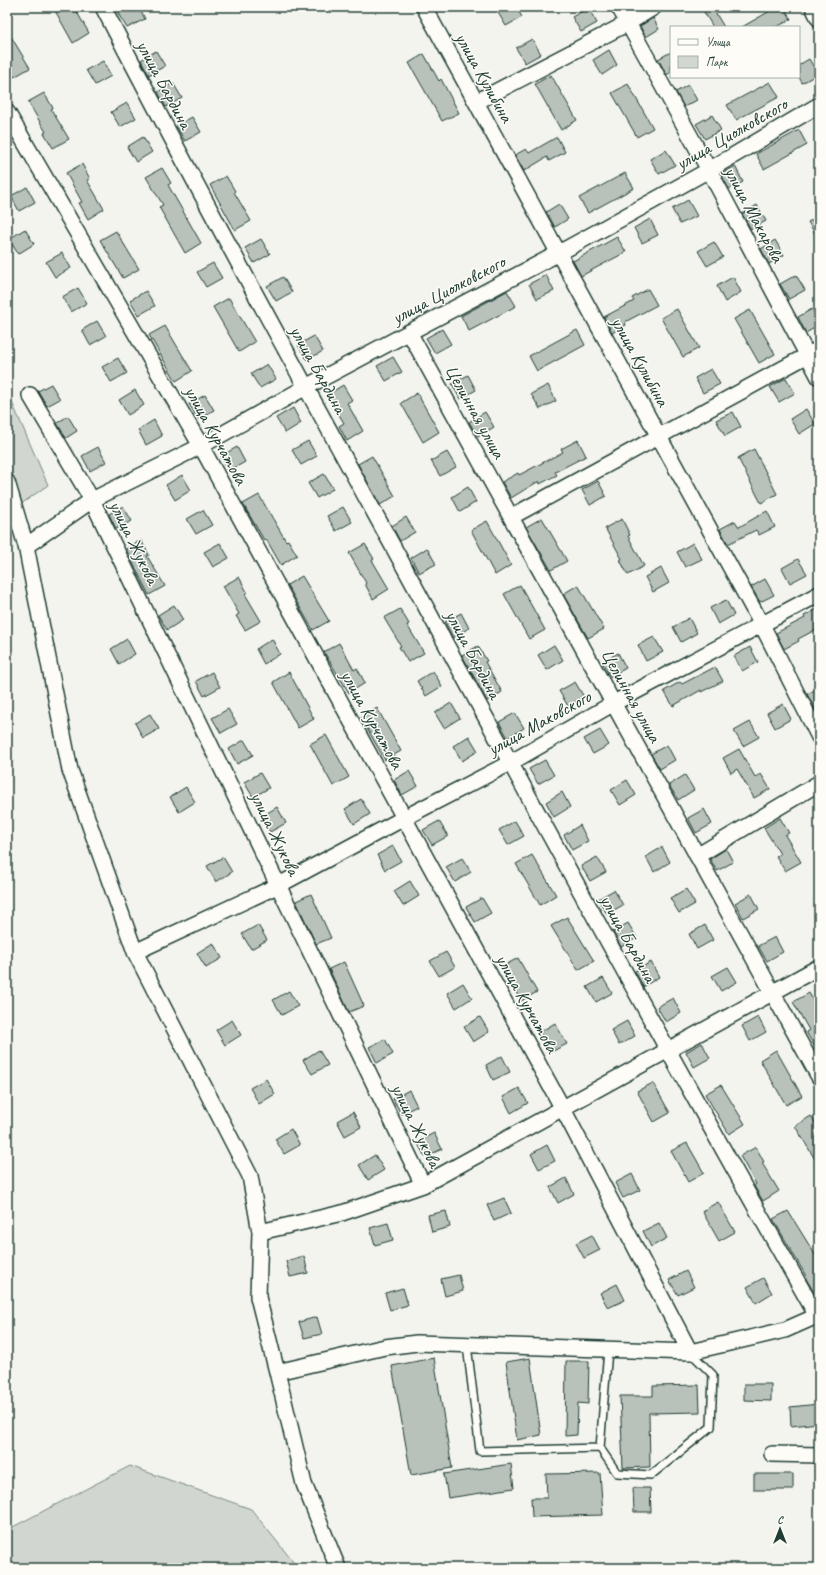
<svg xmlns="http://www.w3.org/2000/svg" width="826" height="1575" font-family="Caveat,sans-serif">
	<rect width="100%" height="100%" fill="#f4f4ef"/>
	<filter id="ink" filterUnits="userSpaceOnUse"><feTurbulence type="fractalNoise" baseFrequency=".025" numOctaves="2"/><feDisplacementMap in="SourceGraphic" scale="8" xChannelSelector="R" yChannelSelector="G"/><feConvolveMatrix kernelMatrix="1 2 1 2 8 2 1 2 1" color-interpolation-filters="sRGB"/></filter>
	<g filter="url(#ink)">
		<!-- green -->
		<path fill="#d1d6d1" stroke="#788a82" d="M7,391L48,485L7,514Z
			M130,1466L251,1509L298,1568H7V1530Z"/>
		<!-- building -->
		<path fill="#b9c1bb" stroke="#1f3d34" d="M53,7H74L89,33L73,43Z
			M114,7H139L145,19L127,28Z
			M503,7H516L522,17L506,26L497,11Z
			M701,7H712L724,27H713Z
			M777,7H784L791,19L777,27H742Z
			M588,8L597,23L581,32L572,17Z
			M653,18L659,29L646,37L640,26Z
			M7,30L30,68L14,77L7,66Z
			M532,39L541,54L525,63L516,48Z
			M609,50L617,65L602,75L593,60Z
			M156,51L165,66L149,75L141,60Z
			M671,52V72L667,75L658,59Z
			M424,54L439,81L441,79L459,113L442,121L409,63Z
			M809,59L818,74L802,83L799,77V65Z
			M103,61L111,76L95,85L86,70Z
			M551,75L577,120L561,130L535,84Z
			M770,82L779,97L736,120L727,105Z
			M173,83L182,98L166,107L158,92Z
			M628,84L653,128L637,137L612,93Z
			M688,85L697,100L684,107L676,92Z
			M44,93L53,108L51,109L69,139L53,148L44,133L46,132L28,102Z
			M127,103L136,118L120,127L111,112Z
			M712,115L721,130L705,139L696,124Z
			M192,117L201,132L185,141L176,126Z
			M799,130L807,145L764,169L756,154Z
			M143,137L152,152L136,162L127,147Z
			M557,137L565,152L549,161L547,157L524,171L515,155L526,149L529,153Z
			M666,150L675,165L659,174L650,159Z
			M82,164L90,179L87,180L104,209L88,219L79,203L82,202L66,173Z
			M735,166L743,182L729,189L721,174Z
			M162,168L171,183L168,185L201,243L185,253L159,207L163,205L146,177Z
			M625,173L634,188L588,213L579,198Z
			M226,176L235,191L234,192L251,221L235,230L210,185Z
			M27,187L35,202L19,211L11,196Z
			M688,200L697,216L680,224L672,209Z
			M559,204L568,219L555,227L546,212Z
			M757,205L766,221L751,229L742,214Z
			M819,216V240L808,222Z
			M650,219L658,235L642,243L634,228Z
			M25,229L34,244L18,254L9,239Z
			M116,231L139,269L123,278L100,240Z
			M617,237L626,252L581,276L573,261Z
			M261,239L270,254L254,263L245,248Z
			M775,240L784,255L769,264L761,249Z
			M714,242L723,257L707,266L698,251Z
			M62,253L71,268L55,277L46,262Z
			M213,263L222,278L206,287L197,272Z
			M546,275L554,291L537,299L529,284Z
			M796,275L805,290L789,299L780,284Z
			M283,277L292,292L276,301L267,286Z
			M733,277L741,292L725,302L717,286Z
			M78,288L87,303L71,312L62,297Z
			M648,289L657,305L625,322L626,325L612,333L604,317L634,301L632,298Z
			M146,291L155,306L139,315L130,300Z
			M507,291L516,306L469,331L461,316Z
			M229,298L255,342L239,352L213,307Z
			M677,309L699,348L683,357L661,318Z
			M812,309L819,321V325L806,333L798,317Z
			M750,310L775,354L759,363L734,319Z
			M97,321L106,336L90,345L82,330Z
			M165,326L192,371L176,381L149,335Z
			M442,329L451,344L435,353L426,338Z
			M577,330L585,345L537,371L529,356Z
			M314,336L323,351L307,360L298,345Z
			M393,357L402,372L386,381L377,366Z
			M118,358L127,373L111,382L102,367Z
			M267,364L276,379L260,388L251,374Z
			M711,369L720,384L703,393L695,378Z
			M468,375L476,390L460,399L452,384Z
			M786,378L795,393L779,402L770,387Z
			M51,384L60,399L47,406L38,391Z
			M343,385L352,400L347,403L363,431L347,441L339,426L344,423L327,395Z
			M548,385L556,401L540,409L531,394Z
			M135,390L144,405L128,415L119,400Z
			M417,393L439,432L423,442L401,403Z
			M205,395L214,410L198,419L189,404Z
			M293,408L301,423L285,433L276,418Z
			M806,409L815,424L799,434L790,419Z
			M485,412L494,427L478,437L469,422Z
			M733,412L741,427L725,436L716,420Z
			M68,416L77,431L66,438L57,423Z
			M154,420L162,436L146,445L138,430Z
			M578,440L586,456L555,472L557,475L540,484L539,481L511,498L502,482L518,473L519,475L563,452L561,449Z
			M308,441L317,456L301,465L292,450Z
			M98,447L106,462L90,471L82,456Z
			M237,447L245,462L229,471L221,456Z
			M754,449L777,494L761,503L738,458Z
			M447,452L456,467L440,476L431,461Z
			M372,456L395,496L380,505L358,464Z
			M324,474L333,489L317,498L308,483Z
			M182,475L191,490L175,500L166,485Z
			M598,481L606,496L590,505L582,490Z
			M468,487L476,502L460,512L452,497Z
			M259,495L286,541L288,540L297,555L281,565L266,539L264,540L243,504Z
			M123,506L132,521L116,529L109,514Z
			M343,507L352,522L336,531L327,516Z
			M203,510L212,525L196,534L187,519Z
			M767,511L775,527L759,535L756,530L728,544L720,529L735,521L739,527Z
			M406,517L415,532L400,541L392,526Z
			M542,518L567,561L551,570L526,527Z
			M622,519L630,535L628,536L644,566L628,575L620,560L622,559L605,528Z
			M487,521L511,565L495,575L471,530Z
			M141,540L149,555L147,556L165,586L149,595L126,549Z
			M220,543L229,558L213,567L204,552Z
			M693,543L702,559L685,567L677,552Z
			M365,544L374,559L372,560L389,589L373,599L365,584L366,583L349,553Z
			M427,548L436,564L419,573L411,558Z
			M798,559L807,574L790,583L782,568Z
			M661,568L669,583L653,592L645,577Z
			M302,576L329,621L313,630L287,585Z
			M239,577L247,592L245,594L261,621L245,630L236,616L239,614L223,586Z
			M765,579L774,595L760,602L751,587Z
			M520,585L545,630L529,639L504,594Z
			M578,585L604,629L588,638L563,594Z
			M726,600L734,615L718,624L710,608Z
			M174,605L183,620L167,630L158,615Z
			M819,608V628L798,639L799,641L784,649L776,633L805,618L804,616Z
			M400,609L409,624L407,625L424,653L408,662L399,647L401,646L384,618Z
			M461,613L469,628L453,638L445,622Z
			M689,618L697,633L681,642L673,627Z
			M654,637L663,652L646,661L638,645Z
			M127,639L135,654L119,664L111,649Z
			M272,639L280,654L264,664L256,649Z
			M339,643L354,670L357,668L365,683L349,693L324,652Z
			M554,645L563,660L547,670L538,655Z
			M478,646L487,661L485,662L502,692L487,701L462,655Z
			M750,647L758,662L742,671L734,656Z
			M618,653L626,668L610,677L602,662Z
			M715,667L723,681L701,692V690L673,706L664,691L680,682L682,684Z
			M433,671L442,686L426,696L417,681Z
			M212,672L220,687L204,696L196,681Z
			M289,672L314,719L298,728L273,682Z
			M575,682L584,697L568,706L559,691Z
			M819,688V717L807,694Z
			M451,703L460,718L444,728L435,713Z
			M783,704L791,719L775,728L767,713Z
			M377,708L401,751L385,760L361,718Z
			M228,709L237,724L221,733L212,718Z
			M515,713L524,728L508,738L499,722Z
			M150,714L159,729L143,738L135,723Z
			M750,722L759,737L743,746L734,731Z
			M600,730L609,745L593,754L584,739Z
			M326,735L349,777L333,786L310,744Z
			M469,736L478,751L462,761L453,746Z
			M244,740L253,755L237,764L229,749Z
			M667,745L675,760L660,769L651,754Z
			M739,749L755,777L761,774L770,789L754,798L737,769L731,773L723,758Z
			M545,760L554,775L538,784L529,769Z
			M409,771L418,786L402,795L394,780Z
			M260,773L269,788L253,797L244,782Z
			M685,775L694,790L678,800L669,785Z
			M627,780L636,795L620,805L611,790Z
			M186,787L195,802L179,812L170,797Z
			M562,792L570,807L554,817L546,802Z
			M361,799L370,814L354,824L345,809Z
			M277,807L286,823L270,832L261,817Z
			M704,809L712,824L696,833L688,818Z
			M780,818L789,833L785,835L801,862L785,871L776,856L780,854L764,828Z
			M439,821L448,836L432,845L423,830Z
			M515,821L524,836L508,845L499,830Z
			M580,825L588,841L572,850L564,835Z
			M393,846L401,861L385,870L377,855Z
			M662,847L670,862L654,872L646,857Z
			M726,849L733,862L717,871L710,859Z
			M532,855L556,895L540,905L516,864Z
			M223,857L232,872L216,882L207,866Z
			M597,857L606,872L590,881L581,866Z
			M462,858L471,872L455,882L446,867Z
			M410,881L419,896L403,906L394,891Z
			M686,889L695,904L679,913L670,898Z
			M614,890L623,905L607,914L598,899Z
			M311,894L331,938L316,944L296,901Z
			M751,894L759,909L743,918L735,903Z
			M482,898L491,913L475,922L466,907Z
			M567,917L594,961L578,970L551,926Z
			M628,923L637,938L621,947L613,932Z
			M258,925L267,940L251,949L242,934Z
			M705,925L713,940L697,949L689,934Z
			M775,937L783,952L767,961L758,946Z
			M213,943L222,958L206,968L197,953Z
			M446,952L455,967L439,976L430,961Z
			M518,958L537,992L521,1001L502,967Z
			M344,962L364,1006L349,1012L329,969Z
			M651,962L659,977L643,987L635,971Z
			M728,967L737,982L721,991L712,976Z
			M603,978L612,993L596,1002L587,987Z
			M463,983L472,998L456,1008L447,993Z
			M289,991L298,1006L282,1015L273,1000Z
			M809,993L819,1011V1054L806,1032L809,1030L793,1002Z
			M673,998L681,1013L666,1022L657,1007Z
			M480,1017L489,1032L473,1042L464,1027Z
			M758,1017L766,1032L750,1041L742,1026Z
			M232,1020L241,1035L225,1045L216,1030Z
			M627,1021L635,1036L619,1045L611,1030Z
			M555,1023L567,1044L551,1052L540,1032Z
			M385,1039L393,1054L377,1063L369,1047Z
			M702,1043L710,1058L694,1067L686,1052Z
			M319,1050L328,1065L312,1074L303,1060Z
			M776,1050L802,1096L786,1105L760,1060Z
			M502,1056L510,1072L493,1080L486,1065Z
			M266,1079L275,1094L259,1104L250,1088Z
			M653,1083L670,1113L654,1122L637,1091Z
			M721,1085L745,1124L729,1134L705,1094Z
			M519,1088L528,1103L511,1113L503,1097Z
			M409,1090L417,1106L401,1114L393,1099Z
			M353,1112L361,1127L345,1136L337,1121Z
			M811,1116L819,1129V1166L795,1126Z
			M291,1129L300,1145L284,1154L275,1139Z
			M434,1133L442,1149L425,1157L417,1142Z
			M687,1143L704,1173L688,1182L671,1151Z
			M547,1145L555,1161L539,1169L531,1154Z
			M756,1147L764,1162L762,1163L779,1191L763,1201L754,1186L756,1184L740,1156Z
			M375,1155L384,1170L368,1180L359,1165Z
			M632,1174L640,1190L623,1198L615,1183Z
			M566,1178L574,1194L558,1203L550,1187Z
			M504,1198L511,1213L494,1221L487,1205Z
			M718,1202L735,1232L719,1241L702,1211Z
			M446,1211L450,1227L432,1232L428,1215Z
			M788,1211L819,1261V1301L805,1277L806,1276L773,1219Z
			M388,1223L393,1240L375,1245L370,1228Z
			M659,1223L667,1238L651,1247L643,1231Z
			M592,1235L600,1250L584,1258L576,1243Z
			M304,1256L308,1273L290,1277L286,1261Z
			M686,1271L694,1287L678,1295L669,1280Z
			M459,1275L463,1291L445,1296L441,1279Z
			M763,1278L772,1293L756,1303L747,1287Z
			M617,1284L625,1300L608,1308L600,1293Z
			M403,1288L408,1305L390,1310L385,1293Z
			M317,1317L322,1334L304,1338L299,1322Z
			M434,1358L452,1468L411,1475L392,1366Z
			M530,1358L541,1435L517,1440L506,1362Z
			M566,1361H589L588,1404L578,1403L577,1435L565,1436Z
			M744,1384H771V1401L744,1400Z
			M699,1385L700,1412L649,1413L650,1467L623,1468L620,1396H653V1386Z
			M819,1404V1423L791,1426L790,1407Z
			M511,1464L514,1488L448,1498L444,1474Z
			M600,1473L603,1515L532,1517L531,1498H547L546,1474Z
			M754,1474H793V1490H754Z
			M633,1488H650L651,1512H634Z"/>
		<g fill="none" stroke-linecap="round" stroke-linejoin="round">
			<defs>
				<path id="service" d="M467,1345L480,1451L600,1448L608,1350
					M600,1448L617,1473L651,1475L711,1427L713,1375L690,1352"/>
				<path id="minor" d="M103,7C202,198 305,386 408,574C542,822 677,1070 817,1316
					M424,7L762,625L819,737
					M619,7L709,170L819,377
					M813,7L819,19
					M476,102L628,23L654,7
					M7,112L201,446L563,1109L690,1352
					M409,332L819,1077
					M30,395L92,500L423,1185
					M7,482L26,546
					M511,517L819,349
					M697,856L819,783
					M135,952L70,770L26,546L92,500L201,446L306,387L559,253L709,170L819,105
					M260,1232L250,1176L135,952L279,885L404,818L510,763L614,703L819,594
					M277,1372L258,1297L260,1232L342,1213L423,1185L819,967
					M772,1454L819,1455
					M338,1568L304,1484L277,1372L385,1347L417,1343L690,1352L785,1330L819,1315"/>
			</defs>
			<!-- service casing -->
			<use href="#service" stroke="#1f3d34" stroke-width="10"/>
			<!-- minor casing -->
			<use href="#minor" stroke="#1f3d34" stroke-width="18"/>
			<!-- service -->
			<use href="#service" stroke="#fdfcf7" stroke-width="7"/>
			<!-- minor -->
			<use href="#minor" stroke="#fdfcf7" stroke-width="15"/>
		</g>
	</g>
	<g text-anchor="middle" stroke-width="3" stroke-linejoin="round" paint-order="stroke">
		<!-- street labels -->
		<g font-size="19" fill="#1f3d34" stroke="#fdfcf7">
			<text transform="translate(485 77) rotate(61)" y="7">улица Кулибина</text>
			<text transform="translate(165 84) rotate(62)" y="7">улица Бардина</text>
			<text transform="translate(731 133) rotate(-30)" y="7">улица Циолковского</text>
			<text transform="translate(755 214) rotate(62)" y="7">улица Макарова</text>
			<text transform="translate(448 289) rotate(-28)" y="7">улица Циолковского</text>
			<text transform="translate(641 361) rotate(61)" y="7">улица Кулибина</text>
			<text transform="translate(319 369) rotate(61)" y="7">улица Бардина</text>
			<text transform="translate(476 411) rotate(61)" y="7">Целинная улица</text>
			<text transform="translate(217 435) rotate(61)" y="7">улица Курчатова</text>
			<text transform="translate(135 542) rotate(64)" y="7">улица Жукова</text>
			<text transform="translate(474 654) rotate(62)" y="7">улица Бардина</text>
			<text transform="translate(632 695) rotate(61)" y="7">Целинная улица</text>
			<text transform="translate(373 719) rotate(61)" y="7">улица Курчатова</text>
			<text transform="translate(539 722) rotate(-29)" y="7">улица Маковского</text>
			<text transform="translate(276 833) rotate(64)" y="7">улица Жукова</text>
			<text transform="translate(629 938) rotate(61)" y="7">улица Бардина</text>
			<text transform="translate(528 1003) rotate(61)" y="7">улица Курчатова</text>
			<text transform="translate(417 1125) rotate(64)" y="7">улица Жукова</text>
		</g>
	</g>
	<!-- margin -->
	<rect width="826" height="1575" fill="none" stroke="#fdfcf7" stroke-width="24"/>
	<rect x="12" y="12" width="802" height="1551" fill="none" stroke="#1f3d34" stroke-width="1.5" filter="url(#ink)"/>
	<!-- legend -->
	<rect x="670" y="26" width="130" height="52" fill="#fdfcf7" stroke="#a4b0a9"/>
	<rect x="678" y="39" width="20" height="6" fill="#fdfcf7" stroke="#a4b0a9"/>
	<text x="706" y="46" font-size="12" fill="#1f3d34">Улица</text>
	<rect x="678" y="56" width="20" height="12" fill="#d1d6d1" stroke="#a4b0a9"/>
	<text x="706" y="66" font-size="12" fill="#1f3d34">Парк</text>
	<!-- north arrow -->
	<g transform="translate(780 1529)" stroke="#fdfcf7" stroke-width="3" paint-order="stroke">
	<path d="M0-3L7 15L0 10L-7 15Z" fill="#1f3d34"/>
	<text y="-6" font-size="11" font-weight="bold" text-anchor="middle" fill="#1f3d34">С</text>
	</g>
</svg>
